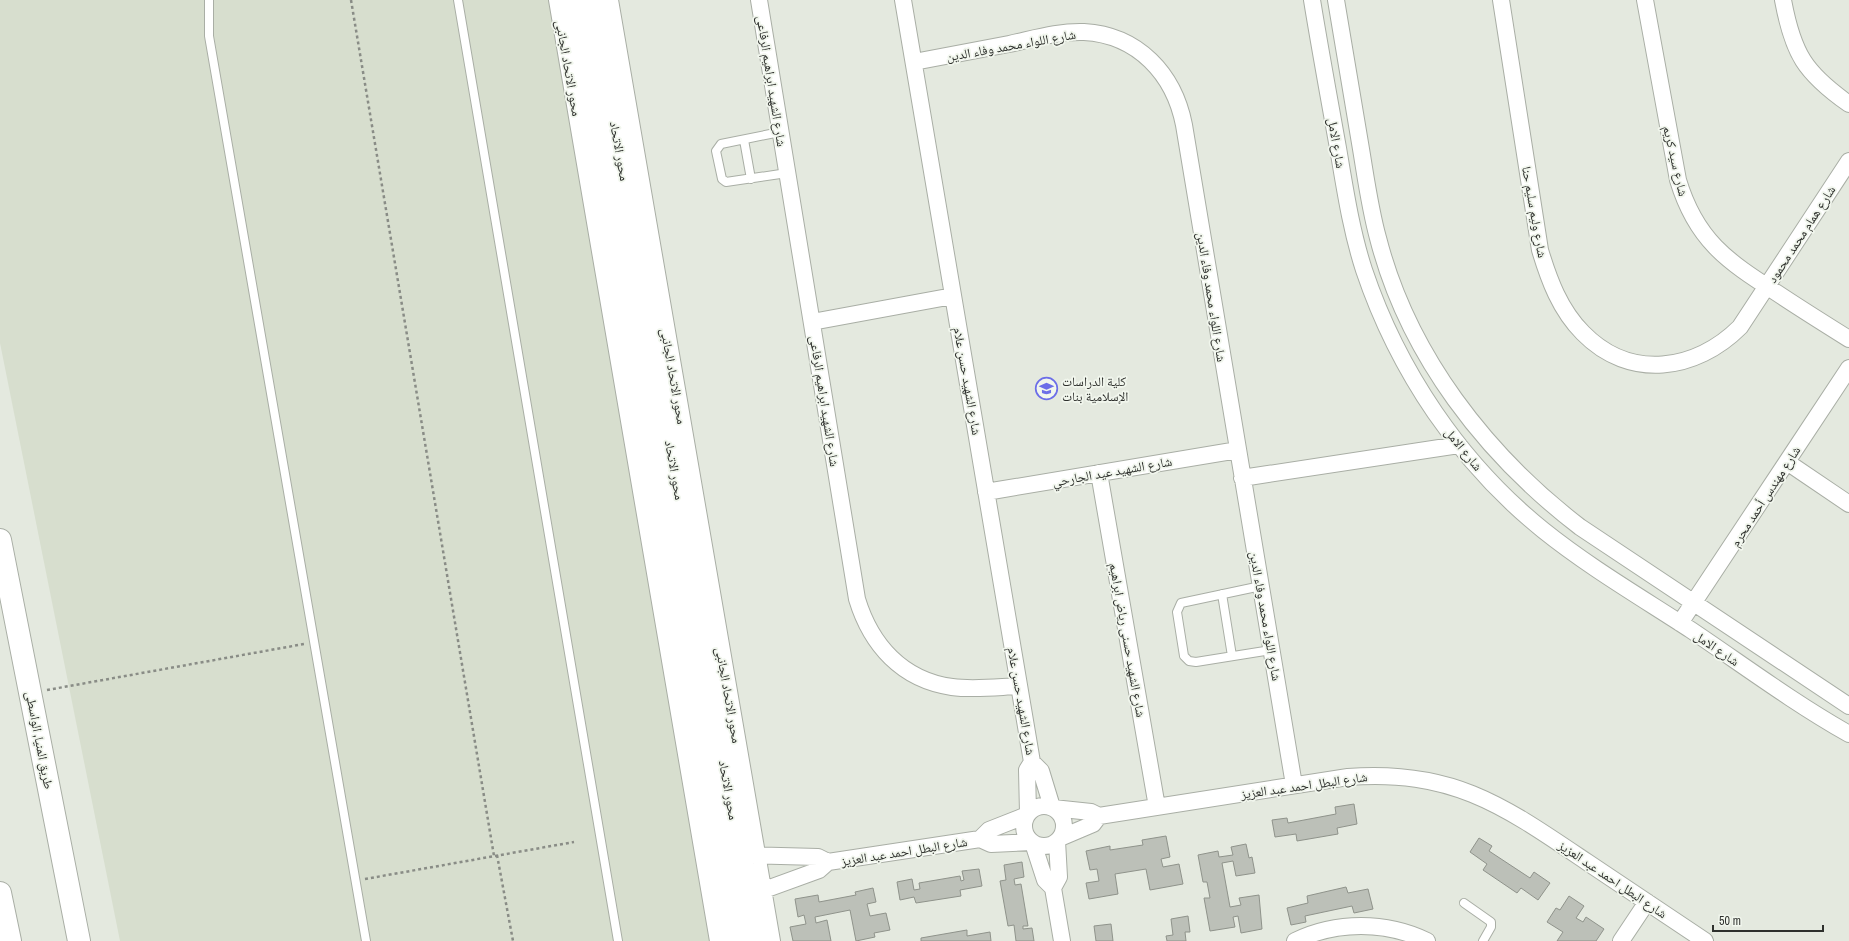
<svg xmlns="http://www.w3.org/2000/svg" width="1849" height="941" font-family="'Archivo Narrow','Noto Naskh Arabic',sans-serif">
	<rect width="100%" height="100%" fill="#e4e9df"/>
	<!-- built -->
	<path fill="#d7dece" d="M0,0H580L739,941H120L0,343Z"/>
	<!-- building -->
	<path fill="#bcc0b8" stroke="#8f938b" d="M1354,804L1357,824L1337,828L1338,834L1297,841L1296,834L1275,837L1272,820L1287,818L1288,823L1336,814L1335,807Z
		M1166,836L1170,857L1161,859L1163,867L1179,864L1183,884L1150,890L1146,869L1115,874L1118,894L1089,899L1086,883L1099,881L1097,869L1090,870L1086,851L1110,846V850L1143,845L1142,840Z
		M1479,838L1492,846L1489,851L1530,878L1534,872L1550,883L1538,900L1521,888L1517,893L1483,870L1487,864L1470,852Z
		M1246,844L1249,858L1252,857L1255,873L1236,876L1233,861L1222,863L1230,907L1241,905L1239,898L1259,895L1262,929L1241,933L1238,916L1233,917L1235,927L1210,931L1204,898H1210L1207,882H1203L1198,855L1218,851L1219,857L1233,855L1231,847Z
		M1022,862L1024,877L1014,879L1015,885L1021,884L1028,926H1023V929L1032,928L1034,941H1016L1014,925L1008,926L1000,881L1006,880L1004,865Z
		M979,869L982,886L960,890L961,896L916,903L914,897L900,900L897,882L912,879L914,890L920,889L919,883L960,876L961,881L964,880L962,871Z
		M1346,887L1348,893L1368,889L1373,909L1354,913L1352,906L1305,916L1306,922L1291,925L1287,908L1308,903L1307,896Z
		M873,888L876,902L867,904L870,916L886,913L890,930L874,933L875,937L856,941L850,910L815,917L816,923L827,920L831,941H793L790,927L806,924L804,915L798,917L795,899L818,895L819,902L856,895L855,892Z
		M1569,896L1584,906L1576,918L1583,922L1586,917L1604,929L1596,941H1557L1563,932L1547,922L1556,908L1560,910Z
		M1188,916L1190,932H1185L1186,941H1167L1166,936L1173,935L1171,919Z
		M1111,924L1113,941H1096L1094,926Z
		M967,930V936L990,932L991,941H921V938Z"/>
	<g fill="none" stroke-linecap="round" stroke-linejoin="round">
		<defs>
			<path id="lane" d="M209,0V36L366,941
				M458,0L618,941
				M780,132L721,144L716,151L722,179L726,182L787,173
				M744,140L751,179
				M1261,586L1181,603L1177,612L1184,656L1189,661L1196,662L1271,650
				M1222,594L1232,656
				M1464,903L1491,922V927L1483,941"/>
			<path id="street" d="M557,0L718,941
				M610,0L772,941
				M759,0L857,599C871,645 902,680 952,687C974,690 997,687 1019,686
				M903,0L1032,762L1041,771L1052,807
				M1312,0C1320,49 1329,98 1338,148C1345,189 1351,230 1364,270C1398,371 1460,463 1543,530C1589,567 1642,598 1691,630C1743,665 1794,703 1849,734
				M1336,0C1344,50 1353,99 1361,149C1366,179 1370,209 1378,238C1408,355 1486,455 1580,527L1849,706
				M1501,0L1540,250C1549,280 1560,310 1583,333C1630,381 1696,371 1740,327L1849,161
				M1645,0L1678,180C1696,240 1727,261 1777,293C1801,309 1825,324 1849,339
				M1783,0C1793,54 1805,73 1849,104
				M914,62C945,56 977,50 1009,44C1033,39 1059,31 1084,32C1138,35 1174,74 1184,125L1294,785
				M812,322L953,296
				M1787,462L1849,504
				M1099,473L1157,807
				M1242,478L1459,445
				M986,492L1238,450
				M1680,623L1849,368
				M1024 826a20 20 0 1 1 40 0a20 20 0 1 1-40 0Z
				M1053,808L1091,812L1099,816L1348,777C1453,769 1504,806 1587,862C1626,888 1666,915 1705,941
				M1028,813L1027,770L1032,762
				M1060,838L1093,824L1099,816
				M980,839L989,830L1027,815
				M1033,843L1045,880L1053,888L1062,941
				M747,855L818,857L828,862
				M1053,888L1059,877L1057,841
				M753,894L819,870L828,862L980,839L991,844L1031,842
				M1295,941C1336,921 1386,921 1427,941
				M1621,941L1647,902"/>
			<path id="secondary" d="M575,0L735,941
				M594,0L755,941"/>
			<path id="primary" d="M0,540L79,941
				M0,893L10,941"/>
		</defs>
		<!-- lane casing -->
		<use href="#lane" stroke="#a9aea5" stroke-width="10"/>
		<!-- street casing -->
		<use href="#street" stroke="#a9aea5" stroke-width="18"/>
		<!-- secondary casing -->
		<use href="#secondary" stroke="#a9aea5" stroke-width="24"/>
		<!-- primary casing -->
		<use href="#primary" stroke="#a9aea5" stroke-width="24"/>
		<!-- path -->
		<path stroke="#898c86" stroke-width="2.5" stroke-dasharray="3 3" stroke-linecap="butt" d="M351,0L494,856
			M47,690L304,644
			M497,855L513,941
			M365,879L574,842"/>
		<!-- lane -->
		<use href="#lane" stroke="#fff" stroke-width="8"/>
		<!-- street -->
		<use href="#street" stroke="#fff" stroke-width="16"/>
		<!-- secondary -->
		<use href="#secondary" stroke="#fff" stroke-width="22"/>
		<!-- primary -->
		<use href="#primary" stroke="#fff" stroke-width="22"/>
	</g>
	<!-- icons -->
	<defs>
		<symbol id="university-ring" viewBox="-11 -11 22 22"><circle r="9.5" fill="#f1f6ed" stroke="#6c6ee8" stroke-width="1.5"/><path d="M0-5L7-2L0 1L-7-2ZM-4 1L0 2.5L4 1V4Q0 6-4 4Z" fill="#6c6ee8"/></symbol>
	</defs>
	<g fill-rule="evenodd">
		<use href="#university-ring" x="1034" y="376" width="25" height="25"/>
	</g>
	<g text-anchor="middle" stroke-width="3.5" stroke-linejoin="round" paint-order="stroke">
		<!-- street labels -->
		<g font-size="13" fill="#2e302d" stroke="#f1f6ed">
			<text transform="translate(1011 45) rotate(-10)" y="5">شارع اللواء محمد وفاء الدين</text>
			<text transform="translate(569 68) rotate(80)" y="5">محور الاتحاد الجانبى</text>
			<text transform="translate(772 81) rotate(81)" y="5">شارع الشهيد ابراهيم الرفاعى</text>
			<text transform="translate(1337 143) rotate(80)" y="5">شارع الامل</text>
			<text transform="translate(620 151) rotate(80)" y="5">محور الاتحاد</text>
			<text transform="translate(1676 161) rotate(77)" y="5">شارع سيد كريم</text>
			<text transform="translate(1535 212) rotate(80)" y="5">شارع وليم سليم حنا</text>
			<text transform="translate(1801 234) rotate(-57)" y="5">شارع همام محمد محمود</text>
			<text transform="translate(1212 297) rotate(81)" y="5">شارع اللواء محمد وفاء الدين</text>
			<text transform="translate(674 376) rotate(80)" y="5">محور الاتحاد الجانبى</text>
			<text transform="translate(968 381) rotate(80)" y="5">شارع الشهيد حسن علام</text>
			<text transform="translate(825 401) rotate(81)" y="5">شارع الشهيد ابراهيم الرفاعى</text>
			<text transform="translate(1464 449) rotate(51)" y="5">شارع الامل</text>
			<text transform="translate(675 470) rotate(80)" y="5">محور الاتحاد</text>
			<text transform="translate(1112 471) rotate(-10)" y="5">شارع الشهيد عيد الجارحي</text>
			<text transform="translate(1765 496) rotate(-57)" y="5">شارع مهندس أحمد محرم</text>
			<text transform="translate(1266 616) rotate(80)" y="5">شارع اللواء محمد وفاء الدين</text>
			<text transform="translate(1128 640) rotate(80)" y="5">شارع الشهيد حسنى رياض ابراهيم</text>
			<text transform="translate(1717 648) rotate(34)" y="5">شارع الامل</text>
			<text transform="translate(729 695) rotate(80)" y="5">محور الاتحاد الجانبى</text>
			<text transform="translate(1022 701) rotate(80)" y="5">شارع الشهيد حسن علام</text>
			<text transform="translate(40 740) rotate(79)" y="5">طريق المنيا, الواسطى</text>
			<text transform="translate(1304 785) rotate(-8)" y="5">شارع البطل احمد عبد العزيز</text>
			<text transform="translate(729 790) rotate(80)" y="5">محور الاتحاد</text>
			<text transform="translate(904 851) rotate(-9)" y="5">شارع البطل احمد عبد العزيز</text>
			<text transform="translate(1613 879) rotate(34)" y="5">شارع البطل احمد عبد العزيز</text>
		</g>
		<!-- poi labels -->
		<g font-size="13" fill="#2e302d" stroke="#f1f6ed" text-anchor="start">
			<text x="1062" y="386">كلية الدراسات<tspan x="1062" dy="15">الإسلامية بنات</tspan></text>
		</g>
	</g>
	<!-- scale -->
	<path d="M1713 925v6h110v-6" fill="none" stroke="#2e302d" stroke-width="2"/>
	<text x="1719" y="925" font-size="12" fill="#2e302d" stroke="#f1f6ed" stroke-width="3" paint-order="stroke">50 m</text>
</svg>
